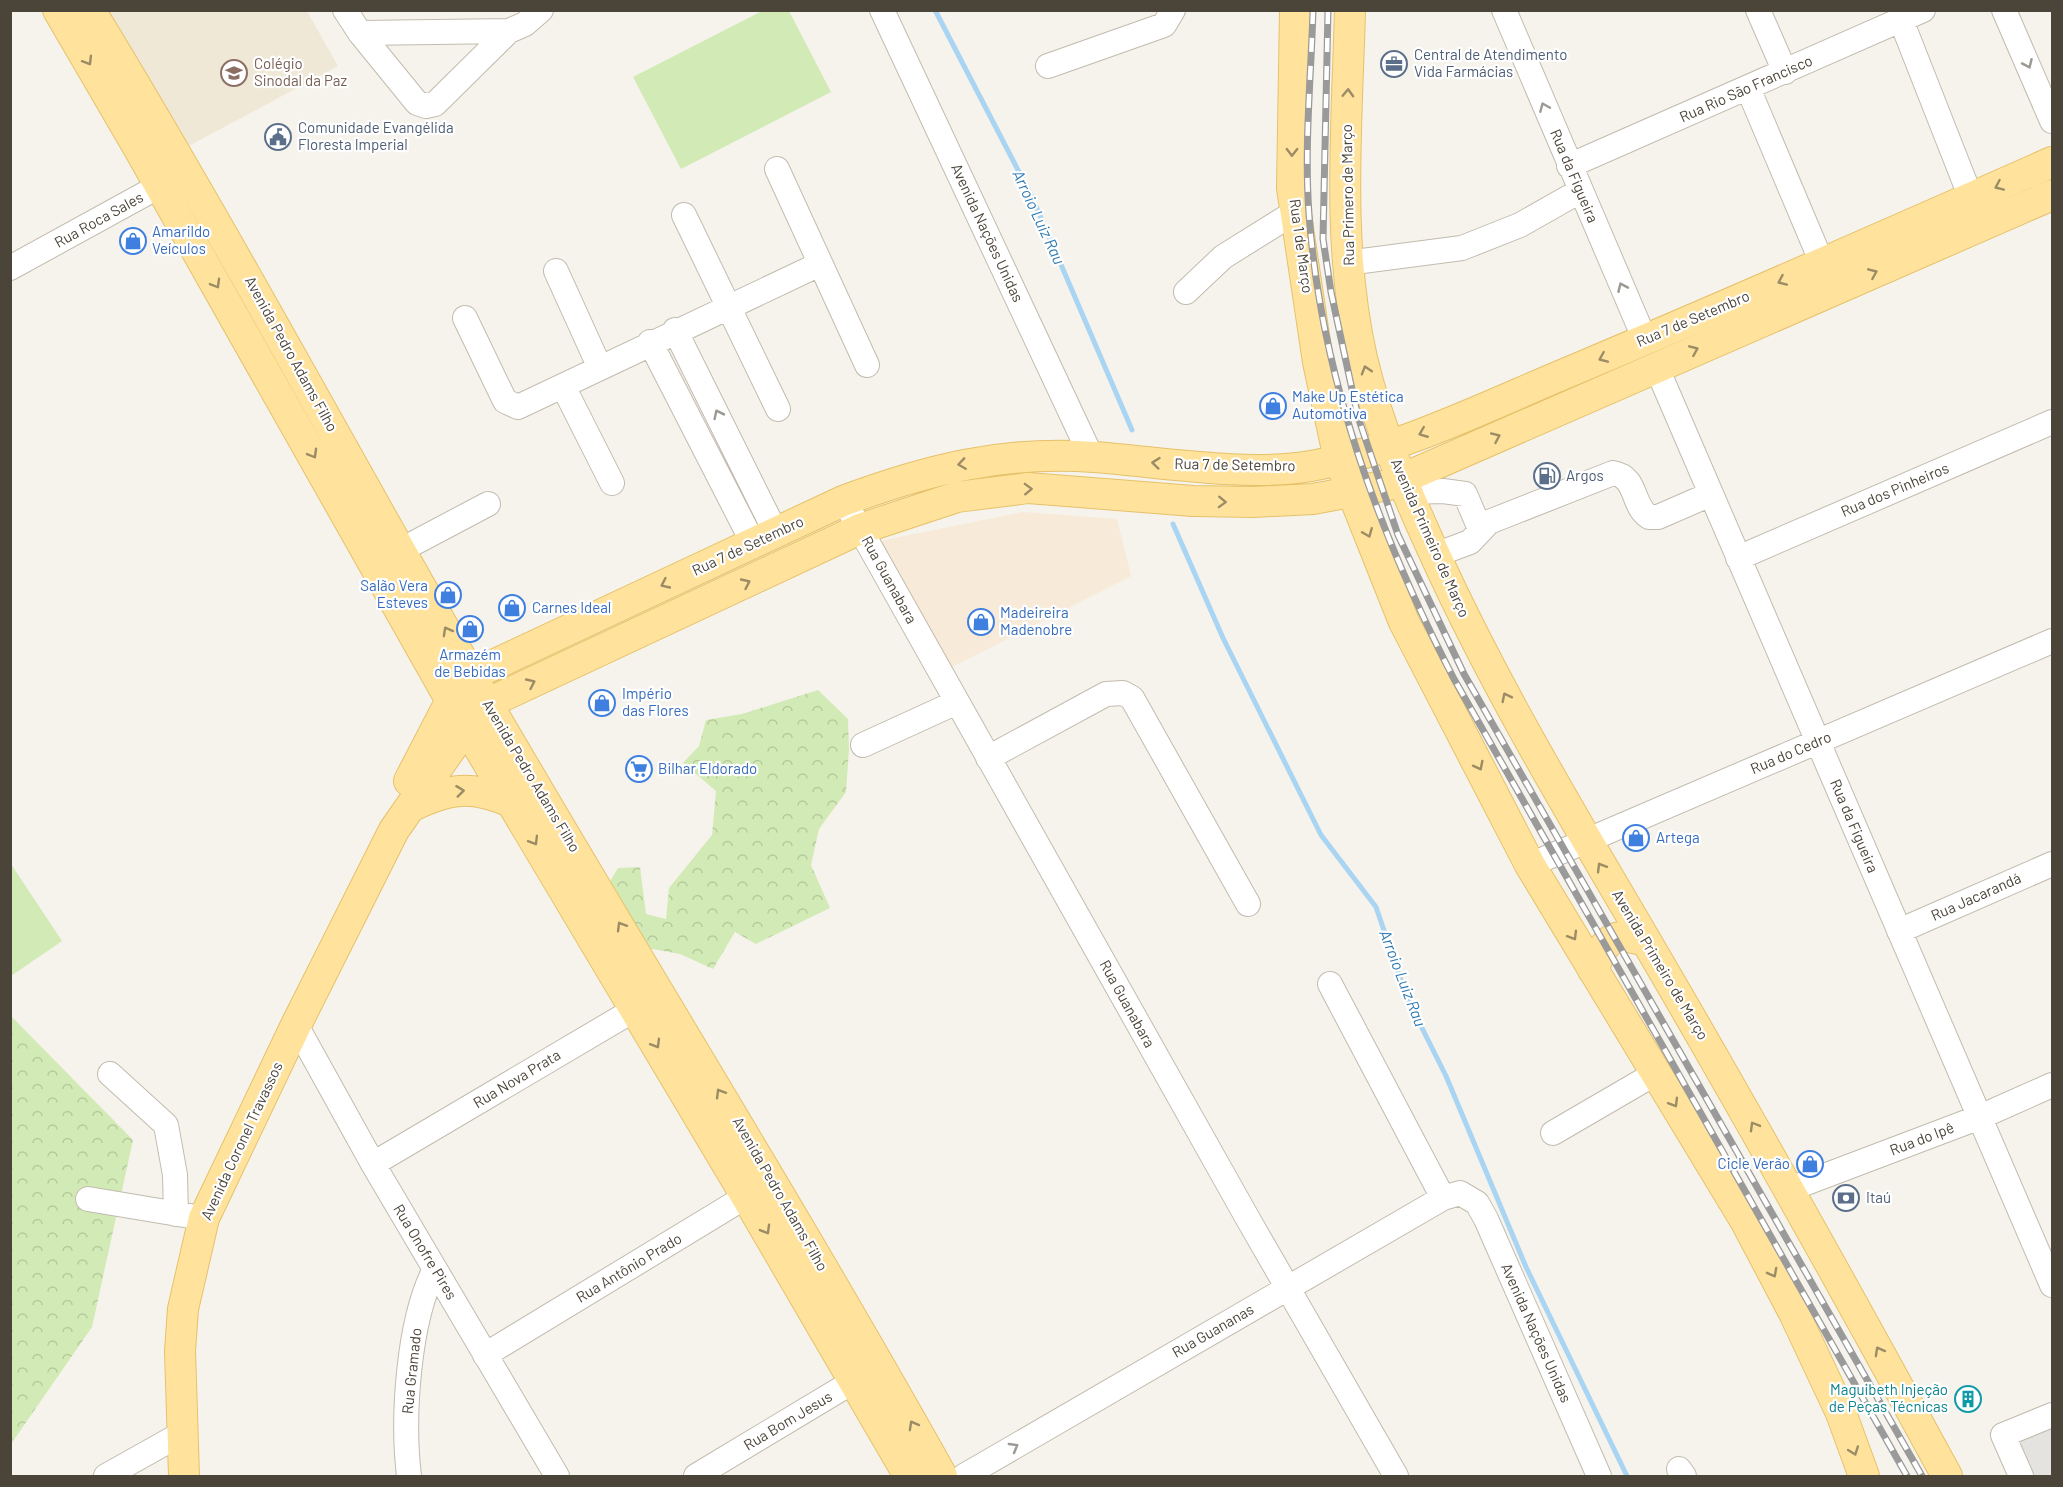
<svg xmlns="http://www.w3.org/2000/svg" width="2063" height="1487" font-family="Barlow,sans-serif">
	<defs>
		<pattern id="forest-crowns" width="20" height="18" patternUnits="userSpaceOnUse" patternTransform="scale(1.5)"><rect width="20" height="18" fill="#d2eab5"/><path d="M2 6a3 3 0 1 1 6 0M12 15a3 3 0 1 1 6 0" fill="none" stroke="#b6ca9c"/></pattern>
	</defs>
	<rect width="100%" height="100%" fill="#f6f3ec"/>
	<!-- commercial -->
	<path fill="#f7ead8" d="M1023,512L1117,519L1131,576L948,669L880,541Z"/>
	<!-- education -->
	<path fill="#efe8d6" d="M107,11H307L338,66L185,148Z"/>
	<!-- grass -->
	<path fill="#d2eab5" d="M762,11H789L831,92L681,169L633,77Z
		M11,864L62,941L11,976H10Z"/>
	<!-- forest -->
	<path fill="url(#forest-crowns)" d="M818,690L848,719L849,750L846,792L819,829L811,865L830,908L756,944L735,932L713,969L680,954L647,948L608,885L618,868L640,867L646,914L666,919L669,888L712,835L716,791L683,763L699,746L706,720L742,714Z
		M11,1016L133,1140L92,1327L11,1444Z"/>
	<!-- parking -->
	<path fill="#e5e3e0" d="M2052,1407V1476H2011L1989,1433Z"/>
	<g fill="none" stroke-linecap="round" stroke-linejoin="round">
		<!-- stream -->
		<path stroke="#a9d4f2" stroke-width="5" d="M935,10L1032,197L1132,430
			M1173,524L1223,638L1321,835L1376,907L1407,998L1446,1076L1526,1267L1627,1476"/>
		<defs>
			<path id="minor" d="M345,10L360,33L417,103L426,106L435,104L509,31
				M882,10L1091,456
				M1504,10L1645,340
				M1758,10L1785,72
				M2004,10L2052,121
				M1901,20L1971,198
				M360,33L509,31L525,24L541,10
				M1048,66L1164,25L1173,10
				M1748,88L1822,263
				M1569,166L1923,10
				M777,169L867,365
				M684,215L778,409
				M1347,263L1462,248L1520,225L1580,191
				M10,268L174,178
				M556,271L600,368
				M1186,292L1223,257L1295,212
				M465,318L505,401L518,407L820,264
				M675,330L776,533
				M650,342L753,543
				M1656,366L2052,1285
				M563,386L612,483
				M1407,492L1443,491L1465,494L1480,529
				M851,513L1248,1219L1396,1476
				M401,550L488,504
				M1435,555L1470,542L1489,522L1613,473C1638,477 1631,505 1649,517H1658L1711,494
				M1738,558L2052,422
				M863,745L957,702
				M988,758L1106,694L1123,693L1132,698L1248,904
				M1530,865L2052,641
				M1899,931L2052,864
				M1330,984L1443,1198
				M296,1025L373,1164L557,1476
				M110,1074L166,1125L175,1175L176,1214
				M1553,1133L1656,1073
				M373,1164L649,1001
				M1790,1189L1980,1117L2052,1085
				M88,1199L190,1216
				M485,1355L760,1188
				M1679,1469L1684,1476
				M106,1476L181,1434
				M409,1476C402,1418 408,1321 435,1269
				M696,1476L869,1372
				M964,1476L1443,1198L1460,1193L1477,1203L1486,1219L1599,1476
				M2021,1476L2003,1435L2052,1415"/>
			<path id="major" d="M58,10L139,149L454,706L746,1196L909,1476
				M90,10C228,236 352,469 484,698C635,958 795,1213 942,1476
				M1295,10L1292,188L1318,362L1339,459L1404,622L1530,865L1746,1222L1794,1313L1841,1413L1864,1476
				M1350,10C1347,125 1336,245 1362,358C1378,426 1406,492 1435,555C1497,691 1574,818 1649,946C1752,1122 1850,1298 1947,1476
				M409,781L451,700L472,675L843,501C926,470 1004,450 1094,457C1160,462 1247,477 1311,466C1403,449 1489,405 1576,369C1735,302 1894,232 2052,162
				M410,807C449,788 471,785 511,802
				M1593,970C1606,937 1612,932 1646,941
				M184,1476L180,1351L183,1309L204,1218L296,1025L394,830L466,727L488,703L860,529L957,497L1028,488L1193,501L1253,502L1313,499L1388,485L2052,195"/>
		</defs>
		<!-- minor casing -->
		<use href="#minor" stroke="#c2bbae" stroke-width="26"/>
		<!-- major casing -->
		<use href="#major" stroke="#e6c16a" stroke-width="32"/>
		<!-- minor -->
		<use href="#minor" stroke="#fff" stroke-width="24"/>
		<!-- major -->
		<use href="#major" stroke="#ffe39c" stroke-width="30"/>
		<defs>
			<path id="rail" d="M1313,10C1311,78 1304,147 1309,214C1321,378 1379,534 1454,679L1907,1476
				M1328,10L1323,239L1331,292L1358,417L1398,535L1464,674L1922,1476"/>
		</defs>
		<!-- rail casing -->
		<use href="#rail" stroke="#9a9a9a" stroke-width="7"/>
		<!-- rail -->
		<use href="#rail" stroke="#fff" stroke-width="4.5" stroke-dasharray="14" stroke-linecap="butt"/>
	</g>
	<!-- one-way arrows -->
	<defs><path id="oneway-chevron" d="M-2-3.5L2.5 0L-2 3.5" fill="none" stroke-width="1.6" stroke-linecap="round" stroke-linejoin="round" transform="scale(1.5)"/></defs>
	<g stroke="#9c8c66">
		<use href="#oneway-chevron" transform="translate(88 61) rotate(59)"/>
		<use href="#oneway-chevron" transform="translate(1348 93) rotate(-88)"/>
		<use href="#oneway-chevron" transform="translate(1292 152) rotate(91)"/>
		<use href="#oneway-chevron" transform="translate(1999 186) rotate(156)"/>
		<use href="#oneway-chevron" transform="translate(1873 273) rotate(-23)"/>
		<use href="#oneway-chevron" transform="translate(1782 281) rotate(156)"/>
		<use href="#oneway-chevron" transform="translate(216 284) rotate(60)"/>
		<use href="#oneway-chevron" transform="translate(1694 350) rotate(-23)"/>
		<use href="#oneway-chevron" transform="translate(1603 358) rotate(157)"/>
		<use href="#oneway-chevron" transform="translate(1366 370) rotate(-107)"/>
		<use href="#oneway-chevron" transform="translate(1423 433) rotate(158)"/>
		<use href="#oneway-chevron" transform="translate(1496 437) rotate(-24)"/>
		<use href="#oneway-chevron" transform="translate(313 454) rotate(60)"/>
		<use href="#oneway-chevron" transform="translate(1156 463) rotate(-174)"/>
		<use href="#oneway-chevron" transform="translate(962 464) rotate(172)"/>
		<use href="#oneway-chevron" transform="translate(1028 489) rotate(-2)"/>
		<use href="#oneway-chevron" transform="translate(1222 502) rotate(2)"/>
		<use href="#oneway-chevron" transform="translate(1368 533) rotate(68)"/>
		<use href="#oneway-chevron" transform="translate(746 583) rotate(-25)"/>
		<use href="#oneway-chevron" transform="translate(665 584) rotate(155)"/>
		<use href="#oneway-chevron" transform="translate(447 631) rotate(-119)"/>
		<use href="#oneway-chevron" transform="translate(531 683) rotate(-25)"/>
		<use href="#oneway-chevron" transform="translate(1506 697) rotate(-117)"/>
		<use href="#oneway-chevron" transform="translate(1479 766) rotate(63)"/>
		<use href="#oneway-chevron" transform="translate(460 791) rotate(-7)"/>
		<use href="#oneway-chevron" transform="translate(534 841) rotate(59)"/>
		<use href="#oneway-chevron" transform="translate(1601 867) rotate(-121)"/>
		<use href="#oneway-chevron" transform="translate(621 926) rotate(-121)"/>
		<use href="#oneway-chevron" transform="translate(1573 936) rotate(59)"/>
		<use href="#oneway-chevron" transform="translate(656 1044) rotate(59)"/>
		<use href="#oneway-chevron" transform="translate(720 1093) rotate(-121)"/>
		<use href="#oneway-chevron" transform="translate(1674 1103) rotate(59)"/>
		<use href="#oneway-chevron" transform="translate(1754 1126) rotate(-120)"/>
		<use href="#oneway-chevron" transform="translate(766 1230) rotate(60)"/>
		<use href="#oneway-chevron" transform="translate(1773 1273) rotate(62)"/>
		<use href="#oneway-chevron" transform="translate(1879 1351) rotate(-119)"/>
		<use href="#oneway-chevron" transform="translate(913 1425) rotate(-119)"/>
		<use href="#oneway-chevron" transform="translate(1854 1451) rotate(70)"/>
	</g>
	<g stroke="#9c9892">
		<use href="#oneway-chevron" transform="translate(2028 64) rotate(66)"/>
		<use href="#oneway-chevron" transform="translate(1544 107) rotate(-113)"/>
		<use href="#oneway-chevron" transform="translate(1622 287) rotate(-114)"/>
		<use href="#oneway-chevron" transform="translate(718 414) rotate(-116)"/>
		<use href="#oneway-chevron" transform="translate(1014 1447) rotate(-30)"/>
	</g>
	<!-- icons -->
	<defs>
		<symbol id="office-ring" viewBox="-11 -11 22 22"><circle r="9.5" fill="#fff" stroke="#5c6f8a" stroke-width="1.5"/><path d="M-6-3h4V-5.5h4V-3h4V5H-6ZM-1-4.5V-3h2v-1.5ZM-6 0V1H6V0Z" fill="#5c6f8a"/></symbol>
		<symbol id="school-ring" viewBox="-11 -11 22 22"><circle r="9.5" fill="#fff" stroke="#8d6e63" stroke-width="1.5"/><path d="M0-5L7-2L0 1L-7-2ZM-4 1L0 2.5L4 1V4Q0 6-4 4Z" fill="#8d6e63"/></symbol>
		<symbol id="civic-ring" viewBox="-11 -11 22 22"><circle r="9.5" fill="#fff" stroke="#5c6f8a" stroke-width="1.5"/><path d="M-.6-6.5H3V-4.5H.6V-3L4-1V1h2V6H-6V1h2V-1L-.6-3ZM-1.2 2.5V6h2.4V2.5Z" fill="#5c6f8a"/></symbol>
		<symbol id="shop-ring" viewBox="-11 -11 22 22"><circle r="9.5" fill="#fff" stroke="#3f7fe0" stroke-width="1.5"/><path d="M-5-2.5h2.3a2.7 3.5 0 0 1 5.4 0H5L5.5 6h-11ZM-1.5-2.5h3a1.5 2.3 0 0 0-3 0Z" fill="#3f7fe0"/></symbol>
		<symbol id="fuel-ring" viewBox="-11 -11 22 22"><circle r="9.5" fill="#fff" stroke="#5c6f8a" stroke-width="1.5"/><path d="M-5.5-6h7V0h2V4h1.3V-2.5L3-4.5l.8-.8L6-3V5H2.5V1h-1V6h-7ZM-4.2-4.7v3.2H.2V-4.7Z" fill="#5c6f8a"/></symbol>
		<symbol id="supermarket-ring" viewBox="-11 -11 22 22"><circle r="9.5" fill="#fff" stroke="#3f7fe0" stroke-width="1.5"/><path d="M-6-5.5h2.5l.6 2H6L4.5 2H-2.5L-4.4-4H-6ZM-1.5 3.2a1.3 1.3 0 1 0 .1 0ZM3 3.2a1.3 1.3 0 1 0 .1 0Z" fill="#3f7fe0"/></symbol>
		<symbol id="bank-ring" viewBox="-11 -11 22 22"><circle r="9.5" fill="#fff" stroke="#5c6f8a" stroke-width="1.5"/><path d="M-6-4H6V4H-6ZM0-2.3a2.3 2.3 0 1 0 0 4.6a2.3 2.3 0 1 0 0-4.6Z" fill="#5c6f8a"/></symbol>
		<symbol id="building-ring" viewBox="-11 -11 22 22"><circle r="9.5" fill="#fff" stroke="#0f9aa8" stroke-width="1.5"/><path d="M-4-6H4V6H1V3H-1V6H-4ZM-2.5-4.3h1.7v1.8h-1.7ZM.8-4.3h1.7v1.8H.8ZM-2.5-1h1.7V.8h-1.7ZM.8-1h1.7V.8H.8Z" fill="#0f9aa8"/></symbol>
	</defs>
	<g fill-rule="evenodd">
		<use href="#office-ring" x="1379" y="49" width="30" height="30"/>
		<use href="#school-ring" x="219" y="58" width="30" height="30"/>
		<use href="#civic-ring" x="263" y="122" width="30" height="30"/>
		<use href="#shop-ring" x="118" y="226" width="30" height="30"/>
		<use href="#shop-ring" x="1258" y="391" width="30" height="30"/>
		<use href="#fuel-ring" x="1532" y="461" width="30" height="30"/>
		<use href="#shop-ring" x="433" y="580" width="30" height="30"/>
		<use href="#shop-ring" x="497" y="593" width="30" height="30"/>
		<use href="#shop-ring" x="966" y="607" width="30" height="30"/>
		<use href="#shop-ring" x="455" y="614" width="30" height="30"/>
		<use href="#shop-ring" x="587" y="688" width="30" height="30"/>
		<use href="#supermarket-ring" x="624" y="754" width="30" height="30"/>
		<use href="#shop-ring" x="1621" y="823" width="30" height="30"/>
		<use href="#shop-ring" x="1795" y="1149" width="30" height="30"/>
		<use href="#bank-ring" x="1831" y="1183" width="30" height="30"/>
		<use href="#building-ring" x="1953" y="1384" width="30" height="30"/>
	</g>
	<g text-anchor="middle" stroke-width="4.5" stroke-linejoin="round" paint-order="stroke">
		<!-- service labels -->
		<g font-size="15" fill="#4e5e75" stroke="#fff" text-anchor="start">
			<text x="1414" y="60">Central de Atendimento<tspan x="1414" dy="17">Vida Farmácias</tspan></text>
			<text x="298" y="133">Comunidade Evangélida<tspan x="298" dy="17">Floresta Imperial</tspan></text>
			<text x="1566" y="481">Argos</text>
			<text x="1866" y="1203">Itaú</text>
		</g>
		<!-- education labels -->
		<g font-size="15" fill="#785e54" stroke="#fff" text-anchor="start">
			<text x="254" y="69">Colégio<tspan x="254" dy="17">Sinodal da Paz</tspan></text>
		</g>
		<!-- street labels -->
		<g font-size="15" fill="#4b4439" stroke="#fff">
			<text transform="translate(1746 89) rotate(-24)" y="5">Rua Rio São Francisco</text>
			<text transform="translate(1574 176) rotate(67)" y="5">Rua da Figueira</text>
			<text transform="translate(1348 195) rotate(-91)" y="5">Rua Primero de Março</text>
			<text transform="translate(99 220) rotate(-29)" y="5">Rua Roca Sales</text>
			<text transform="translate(987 233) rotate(65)" y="5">Avenida Nações Unidas</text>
			<text transform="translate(1301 246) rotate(82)" y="5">Rua 1 de Março</text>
			<text transform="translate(1693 319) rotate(-23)" y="5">Rua 7 de Setembro</text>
			<text transform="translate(291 354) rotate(61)" y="5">Avenida Pedro Adams Filho</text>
			<text transform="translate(1235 465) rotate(1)" y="5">Rua 7 de Setembro</text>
			<text transform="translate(1895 490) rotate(-23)" y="5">Rua dos Pinheiros</text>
			<text transform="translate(1430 538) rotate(66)" y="5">Avenida Primeiro de Março</text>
			<text transform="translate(748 546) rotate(-25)" y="5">Rua 7 de Setembro</text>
			<text transform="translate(889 580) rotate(61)" y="5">Rua Guanabara</text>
			<text transform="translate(1791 753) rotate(-23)" y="5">Rua do Cedro</text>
			<text transform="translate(531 776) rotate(59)" y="5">Avenida Pedro Adams Filho</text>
			<text transform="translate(1854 826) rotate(67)" y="5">Rua da Figueira</text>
			<text transform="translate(1976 897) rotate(-24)" y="5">Rua Jacarandá</text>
			<text transform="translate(1660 965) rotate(59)" y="5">Avenida Primeiro de Março</text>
			<text transform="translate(1127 1004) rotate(61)" y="5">Rua Guanabara</text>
			<text transform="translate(517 1079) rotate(-31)" y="5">Rua Nova Prata</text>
			<text transform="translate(1922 1139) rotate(-21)" y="5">Rua do Ipê</text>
			<text transform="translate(242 1141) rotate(-65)" y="5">Avenida Coronel Travassos</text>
			<text transform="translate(780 1194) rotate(60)" y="5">Avenida Pedro Adams Filho</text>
			<text transform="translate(425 1252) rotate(59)" y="5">Rua Onofre Pires</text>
			<text transform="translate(629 1268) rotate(-31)" y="5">Rua Antônio Prado</text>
			<text transform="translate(1213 1331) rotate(-30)" y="5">Rua Guananas</text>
			<text transform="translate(1536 1333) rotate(66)" y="5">Avenida Nações Unidas</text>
			<text transform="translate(412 1371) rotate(-84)" y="5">Rua Gramado</text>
			<text transform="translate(788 1421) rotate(-31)" y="5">Rua Bom Jesus</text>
		</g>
		<!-- shop labels -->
		<g font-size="15" fill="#366cbe" stroke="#fff" text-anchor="start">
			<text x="152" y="237">Amarildo<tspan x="152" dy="17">Veículos</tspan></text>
			<text x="1292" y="402">Make Up Estética<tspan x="1292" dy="17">Automotiva</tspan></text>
			<text x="428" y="591" text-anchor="end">Salão Vera<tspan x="428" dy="17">Esteves</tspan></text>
			<text x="532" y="613">Carnes Ideal</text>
			<text x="1000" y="618">Madeireira<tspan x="1000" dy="17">Madenobre</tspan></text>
			<text x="470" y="660" text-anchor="middle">Armazém<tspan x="470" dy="17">de Bebidas</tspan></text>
			<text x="622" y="699">Império<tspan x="622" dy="17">das Flores</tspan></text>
			<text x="658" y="774">Bilhar Eldorado</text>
			<text x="1656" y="843">Artega</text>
			<text x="1790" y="1169" text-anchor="end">Cicle Verão</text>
		</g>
		<!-- culture labels -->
		<g font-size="15" fill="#0d838f" stroke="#fff" text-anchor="end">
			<text x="1948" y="1395">Maguibeth Injeção<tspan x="1948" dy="17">de Peças Técnicas</tspan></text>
		</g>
		<!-- water labels -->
		<g font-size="16" font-style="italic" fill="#2e7ab2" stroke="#fff">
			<text transform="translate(1039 217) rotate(65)" y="6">Arroio Luiz Rau</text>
			<text transform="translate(1403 978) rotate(69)" y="6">Arroio Luiz Rau</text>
		</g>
	</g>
	<!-- border -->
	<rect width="2063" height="1487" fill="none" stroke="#4b4439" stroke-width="24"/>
</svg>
